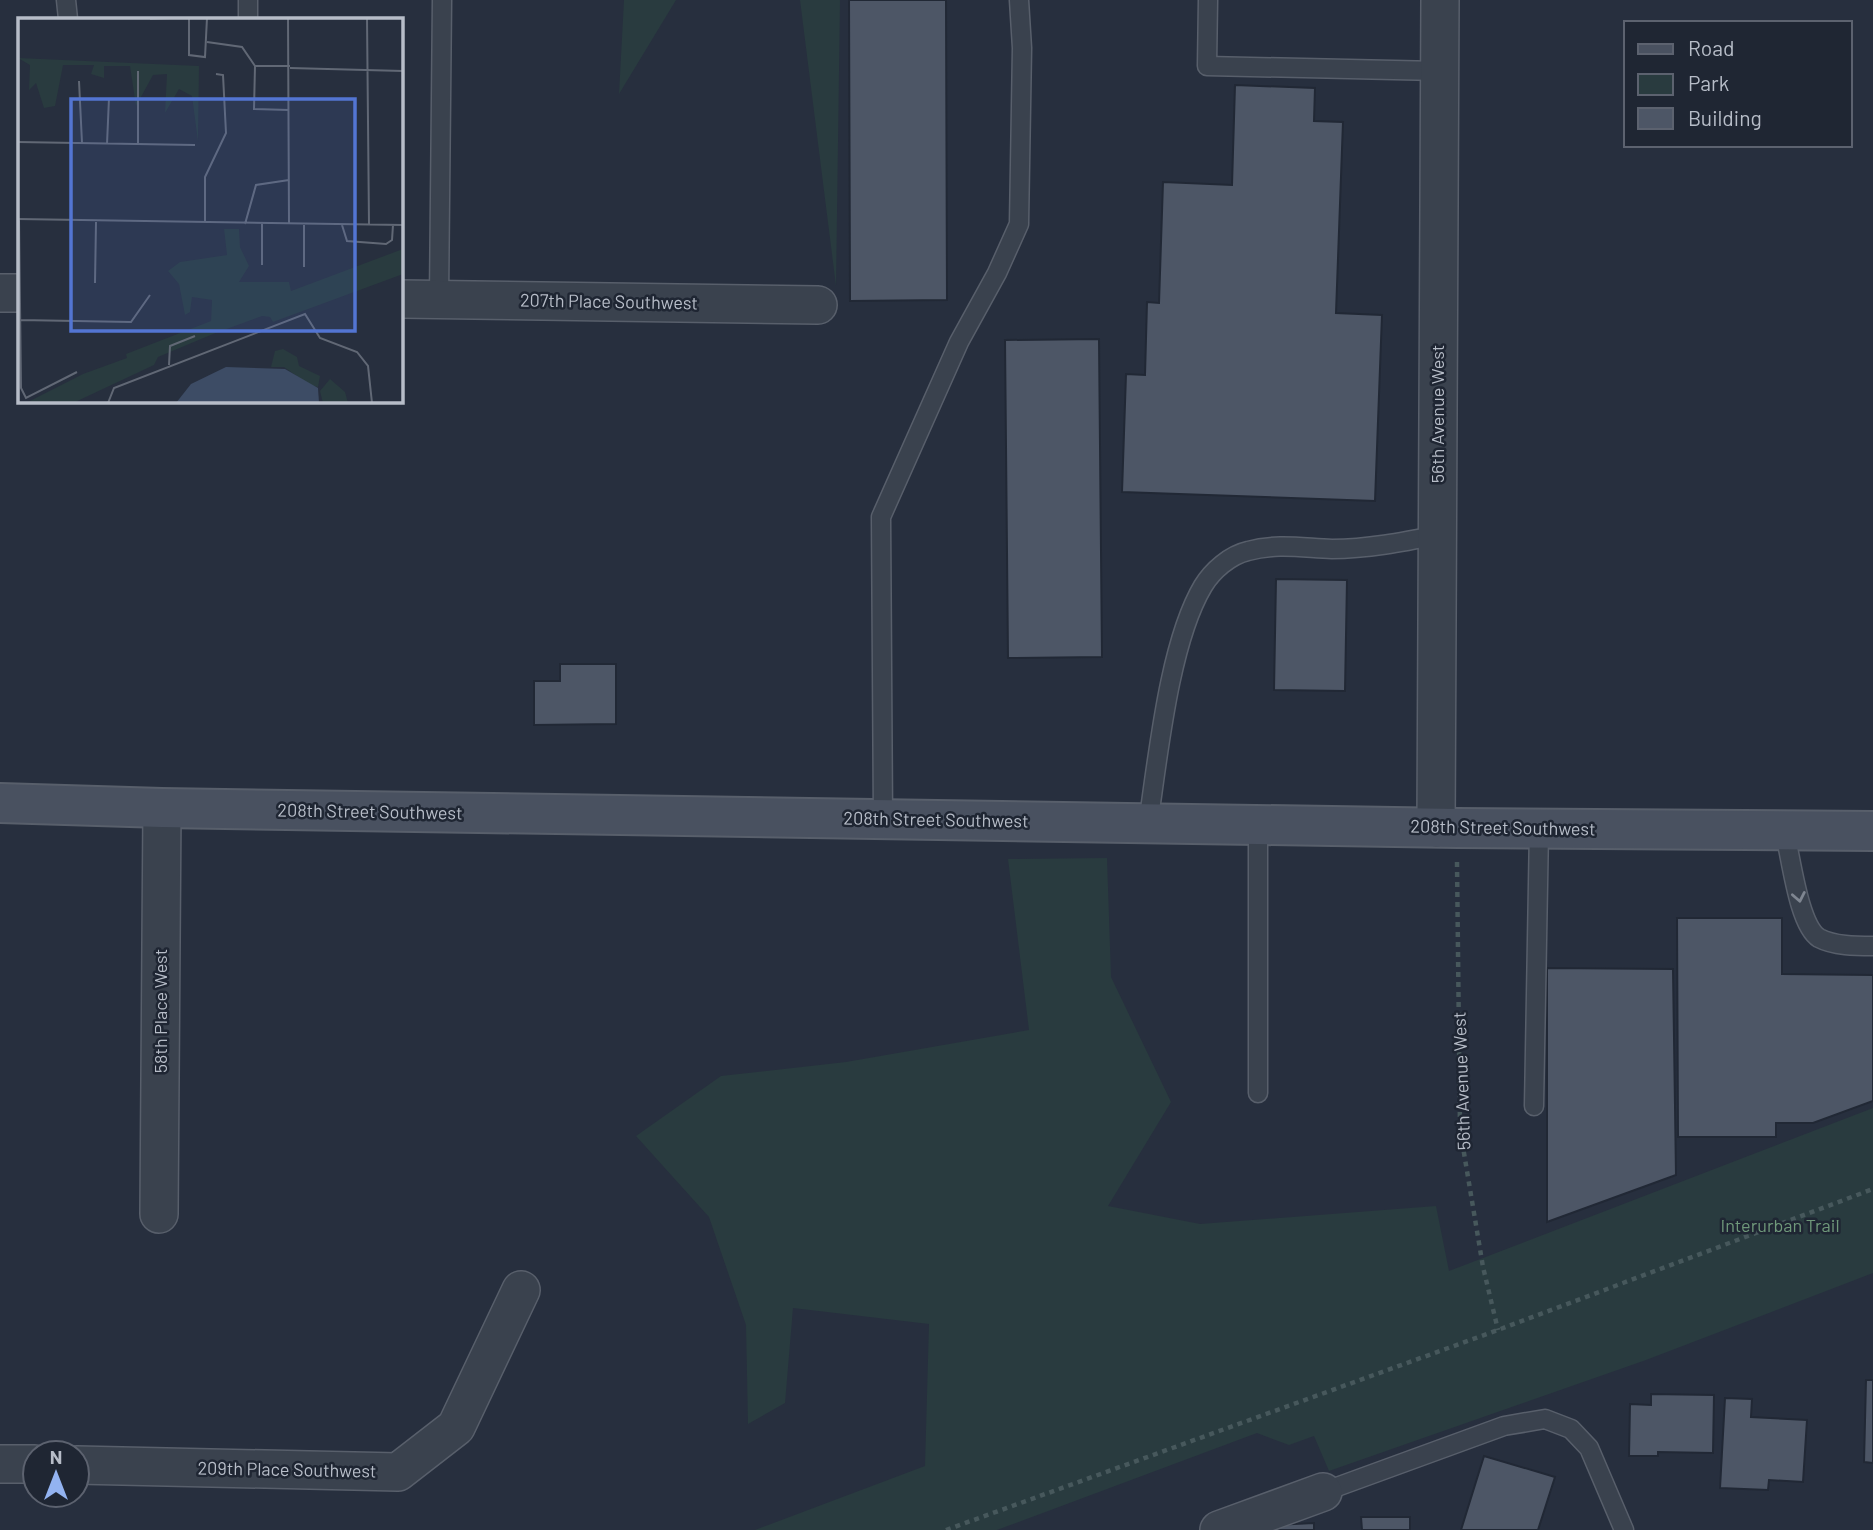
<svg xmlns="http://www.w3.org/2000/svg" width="1873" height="1530" font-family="Barlow,sans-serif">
	<rect width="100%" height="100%" fill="#272f3e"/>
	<!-- green -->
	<path fill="#293b3f" d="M624,0H676L619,94Z
		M800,0H840L836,286Z
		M1107,858L1111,977L1171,1102L1108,1206L1200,1224L1436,1206L1449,1271L1873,1108V1273L1646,1360L1329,1471L1314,1436L1289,1445L1257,1433L997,1530H755L925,1466L929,1324L793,1308L785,1403L748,1424L746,1325L709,1217L636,1136L721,1076L846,1062L1029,1030L1008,859Z"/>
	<!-- building -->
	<path fill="#4d5666" stroke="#212835" stroke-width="2" d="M849,0H946L947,300L850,301Z
		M1235,85L1315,88L1314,121L1343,122L1336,313L1382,315L1375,501L1122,492L1126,374L1145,375L1147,302L1159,303L1163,182L1232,185Z
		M1099,339L1102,657L1008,658L1005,340Z
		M1276,579L1347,580L1345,691L1274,690Z
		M560,664H616V724L534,725V681H560Z
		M1677,918H1782V974L1873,975V1101L1813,1123H1776V1137H1678Z
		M1547,968L1673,969L1676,1175L1547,1222Z
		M1866,1380H1873V1463L1864,1462Z
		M1651,1394L1714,1395L1713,1453L1658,1452V1456H1629L1630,1404L1651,1405Z
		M1725,1398L1752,1399L1751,1417L1807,1420L1803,1482L1769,1480L1768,1490L1720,1488Z
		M1484,1456L1555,1477L1538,1530H1461Z
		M1361,1517H1410V1530H1362Z
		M1314,1523V1530H1253V1526Z"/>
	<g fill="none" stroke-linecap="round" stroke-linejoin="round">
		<defs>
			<path id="lane" d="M66,0L68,19
				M1208,0L1207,66L1439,71
				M248,19V0
				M439,299L442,0
				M883,820L881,517L959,342L997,273L1019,224L1022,48L1019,0
				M1148,824C1158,757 1169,643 1203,586C1212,571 1230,555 1248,551C1277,543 1303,548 1332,549C1367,549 1403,542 1438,535
				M1784,830C1791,855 1798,925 1819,938C1834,946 1856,946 1873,946
				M1258,1093V825
				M1534,1106L1539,829
				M1323,1492L1504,1426L1545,1419L1571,1429L1589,1448L1624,1530"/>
			<path id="street" d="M0,293H19
				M401,299L818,305
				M1436,828L1440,0
				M159,1214L162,808
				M0,1464H35
				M77,1465L398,1472L456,1427L521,1290
				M1219,1530L1323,1492"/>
			<path id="secondary" d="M0,803L162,808L1457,828L1873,831"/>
		</defs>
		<!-- lane casing -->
		<use href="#lane" stroke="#585f6b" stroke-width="21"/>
		<!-- street casing -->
		<use href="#street" stroke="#585f6b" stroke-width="40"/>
		<!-- secondary casing -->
		<use href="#secondary" stroke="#585f6b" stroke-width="42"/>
		<!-- path -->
		<path stroke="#47585c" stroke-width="4.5" stroke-dasharray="5 5" stroke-linecap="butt" d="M1457,862L1460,1129L1483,1267L1498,1330
			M946,1530L1498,1330L1873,1189"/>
		<!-- lane -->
		<use href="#lane" stroke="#3a424e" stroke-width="18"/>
		<!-- street -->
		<use href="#street" stroke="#3a424e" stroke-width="37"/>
		<!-- secondary -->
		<use href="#secondary" stroke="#495160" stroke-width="38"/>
	</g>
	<!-- one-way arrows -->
	<defs><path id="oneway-chevron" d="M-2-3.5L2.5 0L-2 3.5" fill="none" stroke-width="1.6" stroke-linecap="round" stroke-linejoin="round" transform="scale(1.75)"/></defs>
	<use stroke="#7f8691" href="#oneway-chevron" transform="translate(1799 897) rotate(79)"/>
	<g text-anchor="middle" stroke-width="5" stroke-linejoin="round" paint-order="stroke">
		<!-- street labels -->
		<g font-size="18" fill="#b7bdc8" stroke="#1f2633">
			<text transform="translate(609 302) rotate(1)" y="6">207th Place Southwest</text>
			<text transform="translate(1438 414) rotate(-90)" y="6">56th Avenue West</text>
			<text transform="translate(370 812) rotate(1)" y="6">208th Street Southwest</text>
			<text transform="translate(936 820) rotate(1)" y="6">208th Street Southwest</text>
			<text transform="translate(1503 828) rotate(1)" y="6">208th Street Southwest</text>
			<text transform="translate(161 1011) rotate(-90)" y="6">58th Place West</text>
			<text transform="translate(1462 1081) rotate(-92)" y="6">56th Avenue West</text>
			<text transform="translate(287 1470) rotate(1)" y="6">209th Place Southwest</text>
		</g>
		<!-- park labels -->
		<g font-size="18" fill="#6f987a" stroke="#1f2633">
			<text x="1780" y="1232">Interurban Trail</text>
		</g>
	</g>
	<!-- overview -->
	<g transform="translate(18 18)">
		<rect width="385" height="385" fill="#272f3e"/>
		<path d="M0,40L181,48L180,124L174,78L161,71L147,95L149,56L135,57L118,88L112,48H86V60L73,56L76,47H45L37,88L26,90L18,65L11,72L12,47ZM206,211H221L222,229L231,248L221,264H271L273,273L385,231V256L255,304L252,299L244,298L195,316L140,339L136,347L55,385H8L65,356L109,340L108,336L193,303L194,282L174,279L172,294L167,297L161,266L150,253L162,244L209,237ZM265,331L279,339L281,348L302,358L300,369L291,367L266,349H253L257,333ZM312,361L327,374L330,385H305L302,373Z" fill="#293b3f"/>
		<path d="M208,349L267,351L300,370L301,385H158L173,366Z" fill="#3d4c65"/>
		<path fill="none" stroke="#616875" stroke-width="2" d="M171,0V37L187,39L189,0M270,0L271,206M349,0L351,207M132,1L153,0M189,24L224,29L237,48M272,50L385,53M61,63L64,125M271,92L236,91L237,48H272M0,124L177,127M89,126L91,80M120,126V53M0,201L385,207M1,201L3,370L8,380L59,354M187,205V159L208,115L205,57L198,56M227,206L238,167L271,162M324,207L329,223L368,226L374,222L375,207M244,247V206M286,249V207M77,265L78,204M2,302L113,304L132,277M151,347L152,328L177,318M90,385L96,370L287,296L302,320L339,334L350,348L354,385"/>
		<path fill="#5375d2" fill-opacity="0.15" stroke="#5375d2" stroke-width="3.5" d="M53,81H337V313H53Z"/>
		<rect width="385" height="385" fill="none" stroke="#b7bdc8" stroke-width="3.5"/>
	</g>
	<!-- legend -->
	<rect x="1624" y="21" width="228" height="126" fill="#1f2633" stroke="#5c626f" stroke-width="2"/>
	<rect x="1638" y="44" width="35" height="10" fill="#495160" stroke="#5c626f" stroke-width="2"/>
	<text x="1688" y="56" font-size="21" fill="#b7bdc8">Road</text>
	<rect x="1638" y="74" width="35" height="21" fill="#293b3f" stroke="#5c626f" stroke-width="2"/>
	<text x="1688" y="91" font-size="21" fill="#b7bdc8">Park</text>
	<rect x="1638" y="108" width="35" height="21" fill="#4d5666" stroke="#5c626f" stroke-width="2"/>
	<text x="1688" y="126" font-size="21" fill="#b7bdc8">Building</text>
	<!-- north arrow -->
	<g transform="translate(56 1474)"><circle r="33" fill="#1f2633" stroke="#5c626f" stroke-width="2"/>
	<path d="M0-5L12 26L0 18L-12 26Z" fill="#93b3f1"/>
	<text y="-10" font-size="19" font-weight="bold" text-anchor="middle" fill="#b7bdc8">N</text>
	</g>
</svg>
